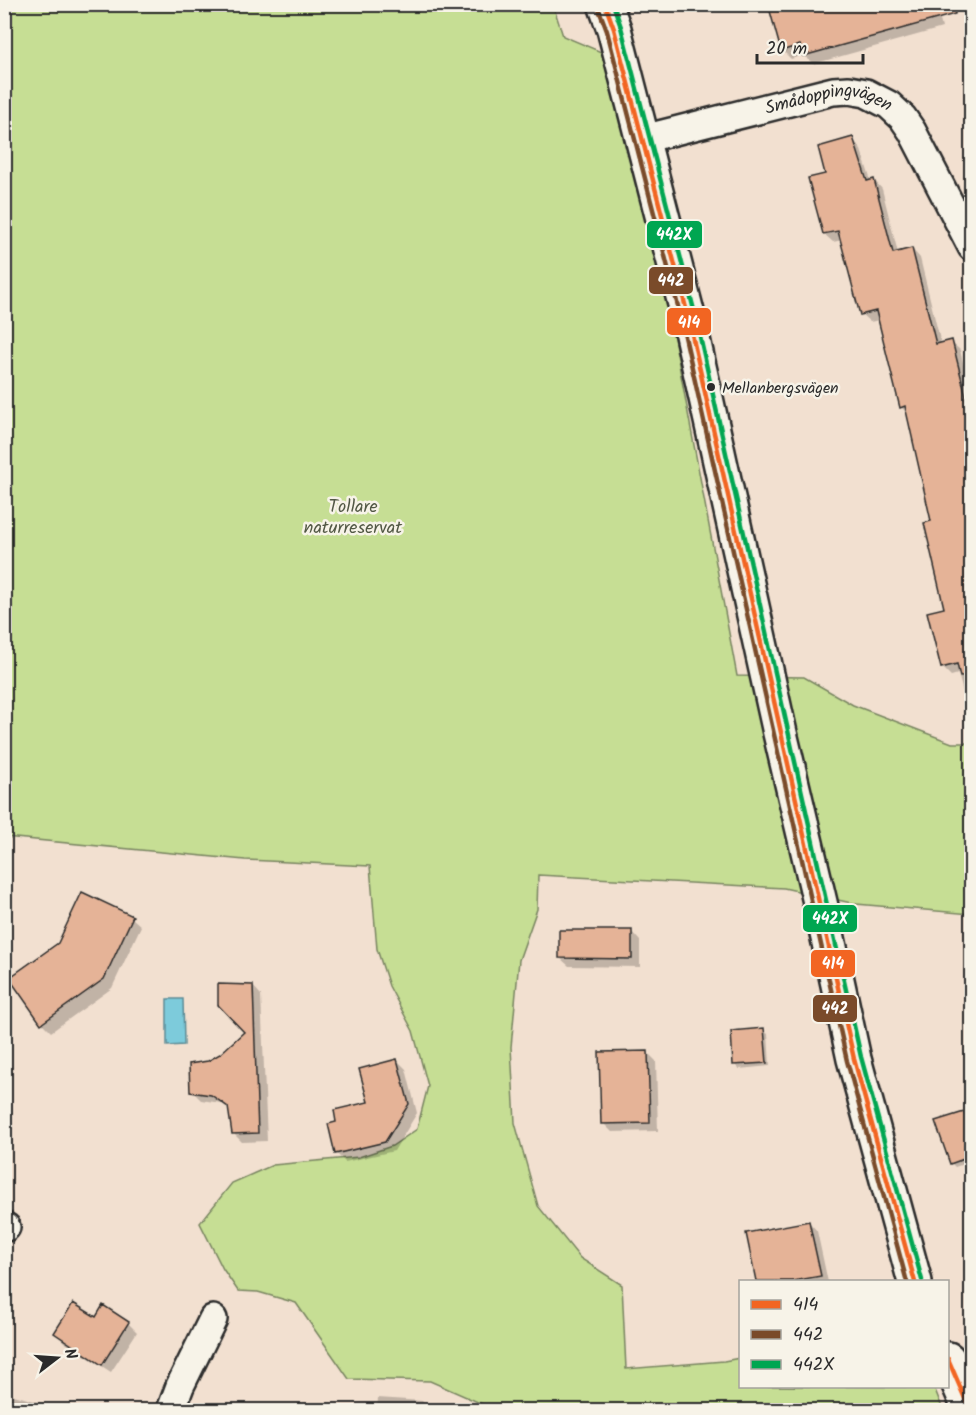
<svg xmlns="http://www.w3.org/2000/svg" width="976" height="1415" font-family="Kalam,sans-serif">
	<rect width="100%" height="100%" fill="#f2e0d0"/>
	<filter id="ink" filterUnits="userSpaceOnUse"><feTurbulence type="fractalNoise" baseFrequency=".0167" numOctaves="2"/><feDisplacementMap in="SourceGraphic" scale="12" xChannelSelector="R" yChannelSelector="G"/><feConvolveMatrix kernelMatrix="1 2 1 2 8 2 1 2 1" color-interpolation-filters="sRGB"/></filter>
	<g filter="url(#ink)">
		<!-- green -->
		<path fill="#c6de94" stroke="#788460" stroke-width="1.5" d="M4,5H553L563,36L606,54L647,193L737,676L804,677L853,705L952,743H971V914L856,904L784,888L538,875L537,909L519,960L511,1047L515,1123L538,1206L580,1258L622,1285L626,1369L724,1361L740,1358V1386L934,1387L943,1410H704L681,1406L667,1410H496L430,1381L349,1379L296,1303L258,1292L238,1291L223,1269L200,1223L232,1183L273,1165L359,1157L392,1146L417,1129L428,1086L413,1031L389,986L377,949L370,866L245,860L5,837Z"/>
		<!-- water -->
		<path fill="#7dcbdb" stroke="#5c8b95" stroke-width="1.5" d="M167,999H183L184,1045L167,1046Z"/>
		<!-- shadow -->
		<path fill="#0003" d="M936,4L942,28L813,64L804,55L791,59L782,50Z
			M852,139L860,147L871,181L874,180L882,189L898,253L912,249L920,258L941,344L951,342L960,350L972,399V705L965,699L958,674L951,676L942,667L946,609L933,523L909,415L901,407L879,320L870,322L861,314L842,240L833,242L824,234L827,175Z
			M132,918L141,926L112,988L51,1032L43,1024L11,978Z
			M632,932L640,941V967L569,966L560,958Z
			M253,986L261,995L267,1141L242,1142L233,1133L230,1110L221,1103L201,1100L192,1091L208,1062L221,1055L246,1032Z
			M763,1030L768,1034L770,1066L739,1069L735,1065Z
			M647,1052L656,1061L658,1131L612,1132L603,1123Z
			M397,1060L406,1069L417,1113L394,1151L345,1162L336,1153Z
			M963,1113L967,1118L972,1130V1161L955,1167L951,1163Z
			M809,1222L817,1231L828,1282H757L748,1234Z
			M103,1307L128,1323L137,1332L111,1372L64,1342L56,1333L96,1319Z
			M4,1392L44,1404L50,1410H4Z
			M378,1398L422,1401L431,1410H377Z"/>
		<!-- building -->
		<path fill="#e5b397" stroke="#2b2b2b" stroke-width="1.5" d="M768,4H954L955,14L803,56L800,45L781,51Z
			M853,137L867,181L874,179L893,253L912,248L936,344L952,340L972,421V676L960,677L957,664L941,668L927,612L944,608L924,523L931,521L905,406L900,408L876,311L860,315L838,231L823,234L808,178L825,174L818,147Z
			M82,892L133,916L104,979L41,1024L9,978L58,943Z
			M559,930H632V959L559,958Z
			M218,984L253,985L258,1133L232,1134L228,1107L211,1095L190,1092L189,1064L208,1061L220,1054L244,1032L218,1005Z
			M764,1028L767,1063L733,1065L731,1031Z
			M648,1051L650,1123L601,1124L599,1052Z
			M397,1059L409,1104L385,1142L335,1154L328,1124L336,1122L334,1110L368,1102L359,1069Z
			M964,1112L972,1134V1156L950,1164L935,1121Z
			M809,1221L821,1276L793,1281H756L746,1233Z
			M73,1303L96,1317L103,1305L129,1322L102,1365L54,1333Z"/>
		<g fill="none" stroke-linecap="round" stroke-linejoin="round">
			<defs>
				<g id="street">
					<path id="s1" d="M643,139L833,91L849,90L866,93L889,105L903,118L912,131L972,247"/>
					<path d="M4,1226L6,1227"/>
					<path d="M171,1410L180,1386L213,1319"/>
				</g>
				<path id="secondary" d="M605,4L614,29L687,312L780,733L823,915L854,1059L915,1282
					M948,1359L970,1410"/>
			</defs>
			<!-- street casing -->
			<use href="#street" stroke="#2b2b2b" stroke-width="32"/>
			<!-- secondary casing -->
			<use href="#secondary" stroke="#2b2b2b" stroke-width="38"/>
			<!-- street -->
			<use href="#street" stroke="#f7f3e8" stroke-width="27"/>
			<!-- secondary -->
			<use href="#secondary" stroke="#f7f3e8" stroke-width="33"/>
			<defs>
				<path id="bus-1" d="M605,4L614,29L687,312L854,1059L915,1282
					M948,1359L970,1410"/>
				<path id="bus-2" d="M598,7L607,31L680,314L847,1061L907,1282"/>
				<path id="bus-3" d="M613,4L621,27L694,310L861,1057L922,1280"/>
			</defs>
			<!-- bus-1 casing -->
			<use href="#bus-1" stroke="#f7f3e8" stroke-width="9"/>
			<!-- bus-2 casing -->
			<use href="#bus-2" stroke="#f7f3e8" stroke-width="9"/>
			<!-- bus-3 casing -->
			<use href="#bus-3" stroke="#f7f3e8" stroke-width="9"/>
			<!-- bus-1 -->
			<use href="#bus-1" stroke="#f26522" stroke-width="4.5"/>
			<!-- bus-2 -->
			<use href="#bus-2" stroke="#7a4b2a" stroke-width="4.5"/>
			<!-- bus-3 -->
			<use href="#bus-3" stroke="#00a651" stroke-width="4.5"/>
		</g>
	</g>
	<!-- markers -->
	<circle fill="#2b2b2b" stroke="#f7f3e8" stroke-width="2" cx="711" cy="387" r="5"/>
	<g text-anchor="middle" stroke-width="5" stroke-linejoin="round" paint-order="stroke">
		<!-- bus labels -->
		<g font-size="16" fill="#2b2b2b" stroke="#f7f3e8" text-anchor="start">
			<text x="722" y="393">Mellanbergsvägen</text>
		</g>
		<!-- street labels -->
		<g font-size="18" fill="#2b2b2b" stroke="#f7f3e8">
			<text dy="6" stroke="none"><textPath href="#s1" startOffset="192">Smådoppingvägen</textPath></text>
		</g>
		<!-- park labels -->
		<g font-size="18" fill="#525845" stroke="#f7f3e8">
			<text x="353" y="512">Tollare<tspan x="353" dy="21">naturreservat</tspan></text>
		</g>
	</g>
	<g stroke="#f7f3e8" stroke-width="2">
		<rect x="646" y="220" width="57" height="29" rx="6" fill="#00a651"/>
		<rect x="648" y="266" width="46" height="29" rx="6" fill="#7a4b2a"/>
		<rect x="666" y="307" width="46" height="29" rx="6" fill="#f26522"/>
		<rect x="802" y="904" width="56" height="29" rx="6" fill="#00a651"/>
		<rect x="810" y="949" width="46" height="29" rx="6" fill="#f26522"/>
		<rect x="812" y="994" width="46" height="29" rx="6" fill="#7a4b2a"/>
	</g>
	<g font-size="16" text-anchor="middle" font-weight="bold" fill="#fff">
		<text x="674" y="240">442X</text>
		<text x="671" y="286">442</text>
		<text x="689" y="328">414</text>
		<text x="830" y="924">442X</text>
		<text x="833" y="969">414</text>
		<text x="835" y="1014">442</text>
	</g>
	<!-- margin -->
	<rect width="976" height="1415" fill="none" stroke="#f7f3e8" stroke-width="24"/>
	<rect x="12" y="12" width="952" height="1391" fill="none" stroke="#2b2b2b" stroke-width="2" filter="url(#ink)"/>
	<!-- legend -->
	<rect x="739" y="1280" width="210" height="108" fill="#f7f3e8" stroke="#a5a39c" stroke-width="1.5"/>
	<rect x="751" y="1300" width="30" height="9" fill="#f26522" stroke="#a5a39c" stroke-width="1.5"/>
	<text x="793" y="1310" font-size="18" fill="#2b2b2b">414</text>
	<rect x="751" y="1330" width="30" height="9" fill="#7a4b2a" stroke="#a5a39c" stroke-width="1.5"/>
	<text x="793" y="1340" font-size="18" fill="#2b2b2b">442</text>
	<rect x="751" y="1360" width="30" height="9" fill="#00a651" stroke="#a5a39c" stroke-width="1.5"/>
	<text x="793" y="1370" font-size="18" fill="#2b2b2b">442X</text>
	<!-- north arrow -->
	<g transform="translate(57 1358) rotate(73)" stroke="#f7f3e8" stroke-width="4.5" paint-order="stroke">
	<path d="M0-4.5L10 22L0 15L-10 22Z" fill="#2b2b2b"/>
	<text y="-9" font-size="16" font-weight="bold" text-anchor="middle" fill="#2b2b2b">N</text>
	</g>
	<!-- scale -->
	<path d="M757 54v9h106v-9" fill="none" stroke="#2b2b2b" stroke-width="3"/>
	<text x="766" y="54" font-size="18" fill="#2b2b2b" stroke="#f7f3e8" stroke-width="4.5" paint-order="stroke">20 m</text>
</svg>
